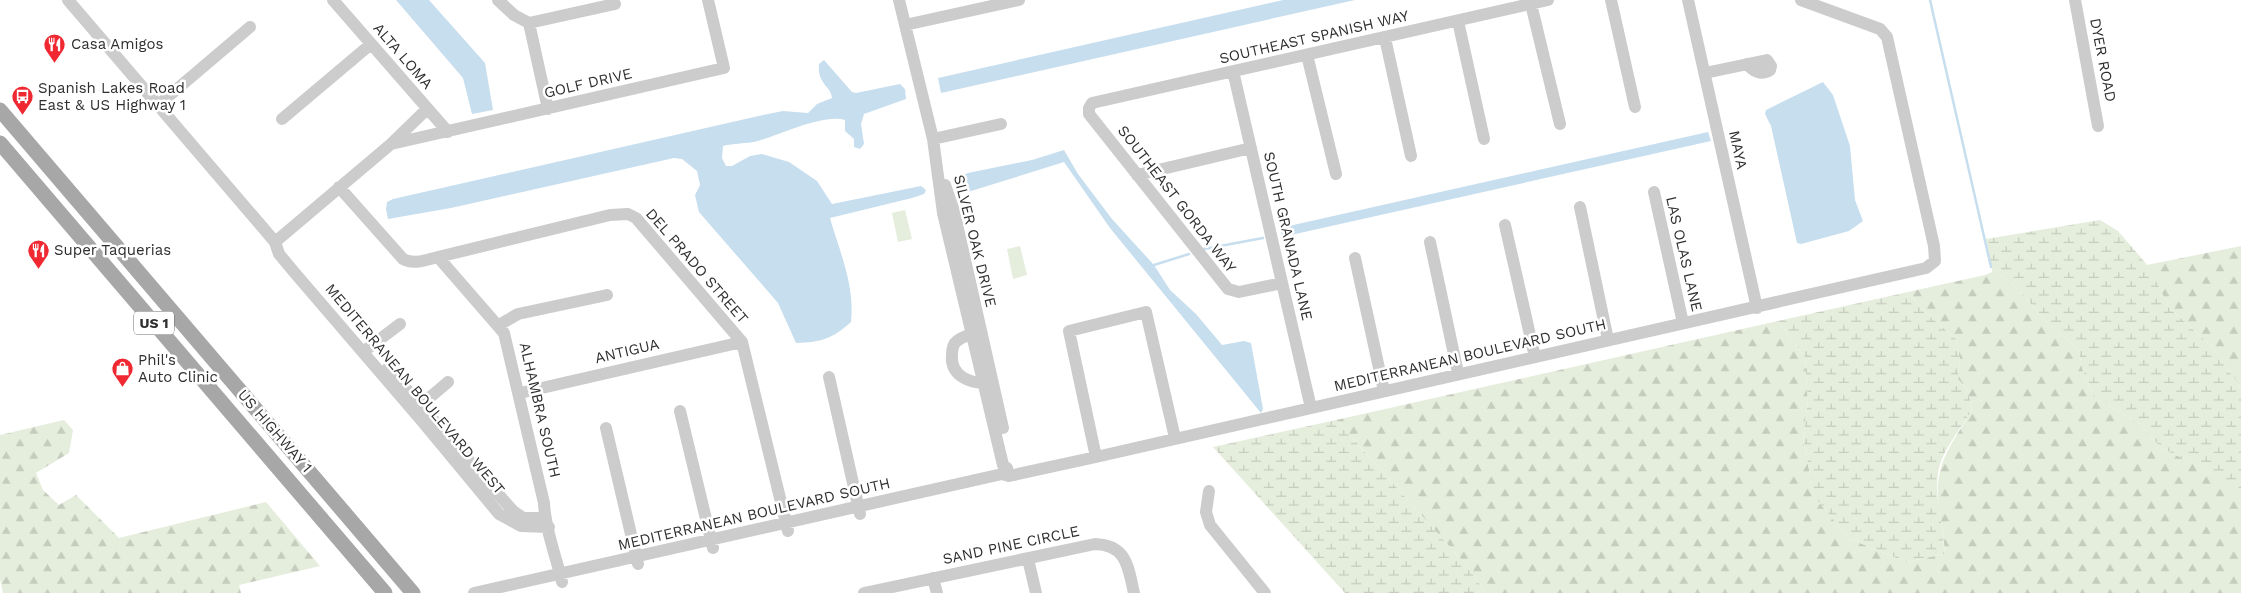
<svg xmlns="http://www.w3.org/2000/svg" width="2241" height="593" font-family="'Work Sans',sans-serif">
	<defs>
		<pattern id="forest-firs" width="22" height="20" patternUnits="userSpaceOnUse" patternTransform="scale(1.25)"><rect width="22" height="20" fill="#e5eddc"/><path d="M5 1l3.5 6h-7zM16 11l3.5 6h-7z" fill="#c5ccbd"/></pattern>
		<pattern id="wetland-marsh" width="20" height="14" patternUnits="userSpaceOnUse" patternTransform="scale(1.25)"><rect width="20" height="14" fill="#e5eddc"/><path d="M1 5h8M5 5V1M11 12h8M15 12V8" fill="none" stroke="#c5ccbd"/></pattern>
	</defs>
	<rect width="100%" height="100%" fill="#fff"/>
	<!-- forest -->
	<path fill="url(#forest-firs)" d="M2241,246V388L2212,347L2169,307L2147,265Z
		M1992,269L2021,292L2045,320L2078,349L2083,371L2094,397L2140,424L2161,448L2201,467L2237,490L2241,495V593H1486L1466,565L1336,420L1778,321L1805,357L1808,401L1803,438L1814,496L1848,538L1906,562L1944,554C1946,535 1938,516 1938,497C1936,459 1955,441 1972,409L1968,391L1958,379L1960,360L1956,339L1924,311L1908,292L1985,275L1992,272Z
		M64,420L73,430L69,453L36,473L43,490L59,505L76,495L119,538L266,502L320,566L239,585L241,593H3L0,579V435Z"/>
	<!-- wetland -->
	<path fill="url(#wetland-marsh)" d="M2100,220L2118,231L2149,267L2169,307L2212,347L2241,388V495L2236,490L2201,467L2161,448L2140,424L2094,397L2083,371L2078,349L2045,320L2021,292L1992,269L1986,239Z
		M1908,292L1924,311L1956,339L1960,360L1958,379L1968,391L1972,409C1961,430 1941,450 1938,474C1934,501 1945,527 1944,554L1906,562L1848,538L1814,496L1803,438L1808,401L1805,357L1778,321Z
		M1336,420L1466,565L1486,593H1345L1213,447Z"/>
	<!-- pitch -->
	<path fill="#e5eddc" d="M905,210L912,239L898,242L892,213Z
		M1020,246L1027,275L1013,279L1007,249Z"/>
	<!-- water -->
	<path fill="#c7deee" d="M396,0H429L485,63L493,110L472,114L463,78Z
		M1283,0H1355L941,93L938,78Z
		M824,60L852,92L856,93L900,84L905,89L906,99L864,114L861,124L864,144L860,149L854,147V139L845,131V120C824,113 779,135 758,141C746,144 734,143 723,146L722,158L726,166H732L750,156L762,154L789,162L817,181L832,204L921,186L926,190L924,194L912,198L830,218C840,253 855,285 851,322C832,339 822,342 796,343L778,303L699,212L695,195L700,185L697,171L682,159L674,158L451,208L388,219L386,209L387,202L393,199L763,115L783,111L808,113L817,104L832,98C831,86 817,84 819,64Z
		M1823,82L1833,95L1850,146L1855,200L1863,221L1849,231L1801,244L1797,243L1771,126L1765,114L1766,110Z
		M1708,132L1711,141L1282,237L1280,228Z
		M1064,150L1078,174L1112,219L1154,265L1170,290L1196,314L1222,345L1244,341L1251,343L1263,409L1261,413L1110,228L1064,162L968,192L962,189L960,176L968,173L1032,160Z"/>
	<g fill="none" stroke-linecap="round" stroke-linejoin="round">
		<!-- stream -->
		<path stroke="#c7deee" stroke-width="2.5" d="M1930,0L1991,267
			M1204,249L1263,238
			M1154,265L1189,254"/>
		<!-- minor -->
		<path stroke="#ccc" stroke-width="12" d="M68,0L264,229L275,242L279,254L294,272L422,421L499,514L521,526L549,527
			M333,0L448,132
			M498,0L514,15L529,23L548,109
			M899,0L933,139L943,213L1003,465L1007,468L1009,476
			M1611,0L1635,107
			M1688,0L1757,308
			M2075,0L2098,126
			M1531,4L1560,124
			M1458,21L1484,139
			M529,23L615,4
			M905,25L1019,0
			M1385,38L1411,156
			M1307,55L1336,174
			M1233,71L1311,408
			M1705,73L1767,60L1771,66L1770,70C1761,76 1753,71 1747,64
			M157,106L250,27
			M1089,108L1092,103L1548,0
			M1089,108V114L1228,289L1239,292L1282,283
			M282,119L371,44
			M933,139L1001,124
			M391,144L724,68L708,0
			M1137,175L1251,148
			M945,185L954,211L1003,428
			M339,187L403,259C414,265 426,260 438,257L504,333L544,503C545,529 556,556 562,582
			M1654,192L1683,323
			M1580,207L1608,340
			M1505,225L1535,357
			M275,242L391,144L427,109
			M1430,242L1458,373
			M438,257L610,215L628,214L636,218L742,342L788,531
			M1355,258L1384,391
			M499,325L518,314L607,295
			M979,332C971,334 963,336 957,341C953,344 952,350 952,355C950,376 971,385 990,382
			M363,352L400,324
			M388,368L513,511L523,518H539
			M829,377L860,514
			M520,393L742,342
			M415,410L448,382
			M680,411L713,548
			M606,428L638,564
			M1096,457L1069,331L1146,312L1175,438
			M1209,491L1206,512L1210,525L1265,593
			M1028,559L1036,593
			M933,578L937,593
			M474,593L1002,474L1009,476L1096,457L1926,268L1935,261L1934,246L1887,37L1880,29L1801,0
			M864,593L1095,544C1127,545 1128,567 1134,593"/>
		<!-- major -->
		<path stroke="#a7a7a7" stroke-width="15" d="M0,110L413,593
			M0,143L385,593"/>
	</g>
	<!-- icons -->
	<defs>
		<symbol id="restaurant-pin" viewBox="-11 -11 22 30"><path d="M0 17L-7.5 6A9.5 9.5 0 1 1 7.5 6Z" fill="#ef2832" stroke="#fff"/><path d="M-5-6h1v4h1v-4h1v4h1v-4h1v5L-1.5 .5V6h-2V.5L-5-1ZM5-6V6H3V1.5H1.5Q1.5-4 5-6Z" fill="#fff"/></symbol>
		<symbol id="bus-pin" viewBox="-11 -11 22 30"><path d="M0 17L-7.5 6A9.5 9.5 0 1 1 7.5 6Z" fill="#ef2832" stroke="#fff"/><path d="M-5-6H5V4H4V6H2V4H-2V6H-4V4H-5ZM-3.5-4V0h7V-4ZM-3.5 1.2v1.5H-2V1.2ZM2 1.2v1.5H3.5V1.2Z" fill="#fff"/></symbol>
		<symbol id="shop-pin" viewBox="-11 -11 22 30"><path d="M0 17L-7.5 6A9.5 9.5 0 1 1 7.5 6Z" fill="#ef2832" stroke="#fff"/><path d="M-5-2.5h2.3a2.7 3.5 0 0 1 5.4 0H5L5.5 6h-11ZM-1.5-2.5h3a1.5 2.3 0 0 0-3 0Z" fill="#fff"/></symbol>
	</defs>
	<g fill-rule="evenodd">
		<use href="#restaurant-pin" x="42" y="32" width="25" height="34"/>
		<use href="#bus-pin" x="10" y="84" width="25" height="34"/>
		<use href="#restaurant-pin" x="26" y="238" width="25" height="34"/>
		<use href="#shop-pin" x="110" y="356" width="25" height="34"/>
	</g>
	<g text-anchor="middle" stroke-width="5" stroke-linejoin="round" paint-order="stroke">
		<!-- shield labels -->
		<rect fill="#fff" stroke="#6d6d6d" stroke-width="1" x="134" y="311.5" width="40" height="23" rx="4"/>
		<g font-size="14" font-weight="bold" fill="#2f2f2f">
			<text x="154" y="328">US 1</text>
		</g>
		<!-- street labels -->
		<g font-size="15" fill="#2f2f2f" stroke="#fff">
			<text transform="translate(1314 37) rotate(-13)" y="5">SOUTHEAST SPANISH WAY</text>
			<text transform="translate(403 56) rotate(49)" y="5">ALTA LOMA</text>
			<text transform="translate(2103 60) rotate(79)" y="5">DYER ROAD</text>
			<text transform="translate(588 83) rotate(-13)" y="5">GOLF DRIVE</text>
			<text transform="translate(1738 150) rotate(78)" y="5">MAYA</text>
			<text transform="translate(1177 199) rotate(52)" y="5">SOUTHEAST GORDA WAY</text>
			<text transform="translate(1288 236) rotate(77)" y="5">SOUTH GRANADA LANE</text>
			<text transform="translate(975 241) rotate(76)" y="5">SILVER OAK DRIVE</text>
			<text transform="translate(1684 254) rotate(77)" y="5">LAS OLAS LANE</text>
			<text transform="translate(697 266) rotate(49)" y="5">DEL PRADO STREET</text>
			<text transform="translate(627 351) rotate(-13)" y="5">ANTIGUA</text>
			<text transform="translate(1470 355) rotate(-13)" y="5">MEDITERRANEAN BOULEVARD SOUTH</text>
			<text transform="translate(415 389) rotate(50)" y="5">MEDITERRANEAN BOULEVARD WEST</text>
			<text transform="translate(540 410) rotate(77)" y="5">ALHAMBRA SOUTH</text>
			<text transform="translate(275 431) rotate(49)" y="5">US HIGHWAY 1</text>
			<text transform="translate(754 514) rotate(-13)" y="5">MEDITERRANEAN BOULEVARD SOUTH</text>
			<text transform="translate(1011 545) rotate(-12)" y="5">SAND PINE CIRCLE</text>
		</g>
		<!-- poi labels -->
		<g font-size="15" fill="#2f2f2f" stroke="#fff" text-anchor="start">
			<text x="71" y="49">Casa Amigos</text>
			<text x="38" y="93">Spanish Lakes Road<tspan x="38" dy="17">East &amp; US Highway 1</tspan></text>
			<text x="54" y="255">Super Taquerias</text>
			<text x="138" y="365">Phil's<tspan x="138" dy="17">Auto Clinic</tspan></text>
		</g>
	</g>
</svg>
